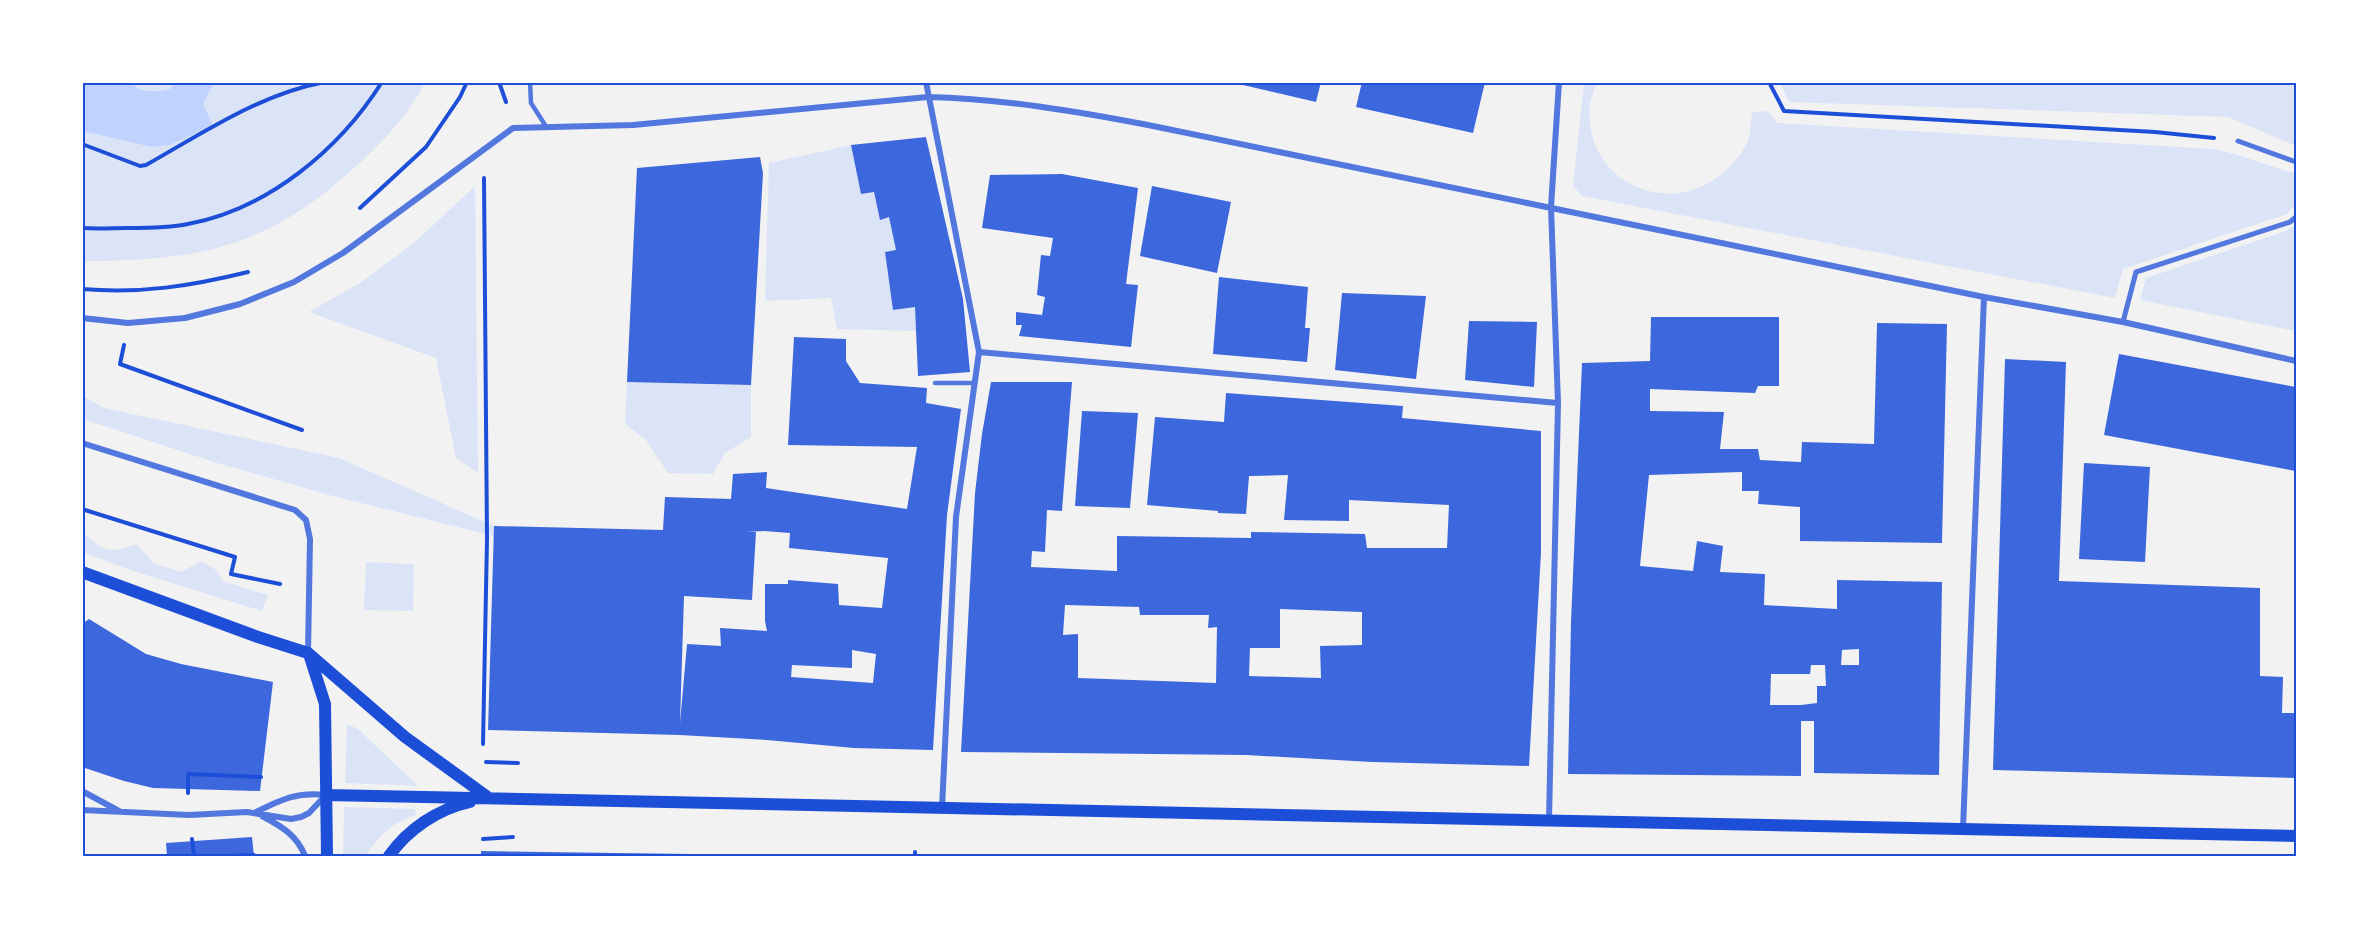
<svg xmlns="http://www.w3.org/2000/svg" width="2379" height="939" font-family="Poppins,sans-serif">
	<rect width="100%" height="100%" fill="#f2f2f2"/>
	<!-- green -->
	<path fill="#dbe4f7" d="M1780,82L2296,83V146L2228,117L1789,102Z
		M82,83H425C407,117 381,144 352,170C266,248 197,261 83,261Z
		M1597,83C1594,90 1591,97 1590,105C1582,182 1672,222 1726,170C1735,162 1744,151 1748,140C1751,132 1751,121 1752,112L1768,111L1777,123L2213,149L2235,154L2296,174V203L2287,214L2123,269L2115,298L1582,196L1573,186L1584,83Z
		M851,145L861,194L874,192L880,219L889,217L896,250L885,252L893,310L915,307L916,331L837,329L831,298L765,301L769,163Z
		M475,186L478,473L456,458L436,358L309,312L360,283L414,243Z
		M2296,225V331L2140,300L2146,278L2283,232Z
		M627,382L751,385V437L725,453L713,474L668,473L646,440L625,424Z
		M83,396L104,408L339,458L494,526V536L329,495L217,463L83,419Z
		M82,531C102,551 109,555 136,544L155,564L182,572L200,561L215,569L223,581L268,595L262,611L127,569L83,552Z
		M366,562L414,564L413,611L364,610Z
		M347,724L358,729L418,786L345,783Z
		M344,807L415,809L416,815C392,822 379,836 365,856H343Z"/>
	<!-- water -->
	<path fill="#bfd3fe" d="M83,83H131C142,94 156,92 170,89L175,83H209L212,86L203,104L213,126L169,145L152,147L83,131Z"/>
	<!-- building -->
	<path fill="#3d67dc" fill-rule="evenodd" d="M1230,82H1321L1316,102Z
		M1362,82H1485L1473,133L1356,107Z
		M926,137L963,299L970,372L918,376L915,307L893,310L885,252L896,250L889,217L880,220L874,192L861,194L851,145Z
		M760,157L763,173L751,385L627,382L637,168Z
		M1062,174L1138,188L1126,284L1138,285L1131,347L1019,336L1022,325H1016V312L1042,315L1045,297L1037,295L1041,255L1050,256L1053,238L982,228L990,175Z
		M1152,186L1231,202L1217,273L1140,256Z
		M1219,277L1308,287L1305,328H1310L1307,362L1213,354Z
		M1342,293L1426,296L1416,379L1335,370Z
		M1651,317H1779V386H1758L1755,393L1650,389V411L1724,412L1720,449H1758L1760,460L1801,462L1802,442L1874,444L1877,323L1947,324L1942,543L1800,541V507L1758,504L1759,491H1742V472L1649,475L1640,566L1693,571L1697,541L1723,546L1720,572L1765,574L1764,605L1837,609V580L1942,582L1939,775L1814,773V721H1801V776L1568,774L1571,622L1582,363L1650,361ZM1859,649V665H1841L1842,650ZM1811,665H1825L1826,686H1817V703L1801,705H1770L1771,674H1810Z
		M1469,321L1537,322L1534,387L1465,380Z
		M794,337L846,339V361L860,383L927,388L926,403L961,409L947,515L933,750L854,748L767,740L680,735L488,730L494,526L663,530L665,497L731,499L733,474L767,472L766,488L907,509L917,447L788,445ZM764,531L790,533L789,548L888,558L882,608L839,605L838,584L788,580V584H765V621L767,631L720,628L721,646L687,644L680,723L684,596L752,600L756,532H746ZM852,650L876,654L873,683L791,677L792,665L852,668Z
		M2119,354L2296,387V471L2104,435Z
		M2005,359L2066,362L2059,581L2260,588V676L2283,677L2282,713H2296V778L1993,770Z
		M991,382H1072L1062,511L1047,510L1045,552L1032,551L1031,567L1117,571V536L1251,538V532L1365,534L1367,548H1447L1449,505L1349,500V521L1284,520L1288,475L1249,476L1246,514L1218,513V511L1147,505L1155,417L1224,422L1226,393L1403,406L1402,418L1541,431V552L1529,766L1372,762L1247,755L961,752L975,493L982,434ZM1065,605L1139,607L1140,615H1209L1208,628L1217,627L1216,683L1078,678V634L1063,635ZM1280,609L1362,612V645L1320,646L1321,678L1249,676L1250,648H1280Z
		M1082,411L1138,413L1130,508L1075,506Z
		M2084,463L2150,467L2145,562L2079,559Z
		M89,619L146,654L181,664L273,682L260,791L153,788L124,781L82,767V624Z
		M252,837L254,856H167L166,843Z
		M481,851L690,854H725V856H481Z"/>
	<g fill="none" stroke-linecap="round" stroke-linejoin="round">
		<!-- path -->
		<path stroke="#1d4ed8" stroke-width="4" d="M499,82L506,102
			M1769,82L1784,111L2155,132L2214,138
			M82,144L140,166L146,165C203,133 260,94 325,82
			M360,208L426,147L460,97L467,82
			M82,228C98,229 113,228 128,228C148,228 169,228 188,224C268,209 339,150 382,82
			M82,289C141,294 191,286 248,272
			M124,345L120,364L302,430
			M82,509L235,557L231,574L280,584
			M483,744L487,539L484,178
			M486,762L518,763
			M188,793V774L261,777
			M192,839L194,856
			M483,839L513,837
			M915,852V856
			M228,856L254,855"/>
		<!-- service -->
		<path stroke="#5277de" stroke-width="4.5" d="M530,82L531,103L547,128
			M935,383H973"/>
		<!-- pedestrian -->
		<path stroke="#5277de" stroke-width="5" d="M2238,141L2296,162
			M2123,322L2136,272L2290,222L2296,217"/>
		<!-- minor -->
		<path stroke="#5277de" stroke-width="6" d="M926,82L979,352L956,517L942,808
			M82,318L128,323L185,318L240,304L294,282L343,253L513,128L633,125L928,97C1003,99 1075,111 1148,125L1984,297L2123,322L2296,361
			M979,352L1558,403
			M82,443L295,510L306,520L310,539L308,653
			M82,791L119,811
			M82,810L189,815L247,812L291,819L301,817L309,813L325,796
			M256,812C283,799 296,792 326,795
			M262,816C281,826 297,835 305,856
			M1549,820L1558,403L1551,207L1559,82
			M1963,829L1984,297"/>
		<!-- secondary -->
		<path stroke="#1d4ed8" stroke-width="12" d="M82,572L258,637L308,653L405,737L489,798
			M309,654L325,704L327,856
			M326,795L2296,836
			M389,856C408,829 438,809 470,802"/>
	</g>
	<!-- border -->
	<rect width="2379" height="939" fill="none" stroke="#ffffff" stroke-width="168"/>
	<rect x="84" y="84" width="2211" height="771" fill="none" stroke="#1d4ed8" stroke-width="2"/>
</svg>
